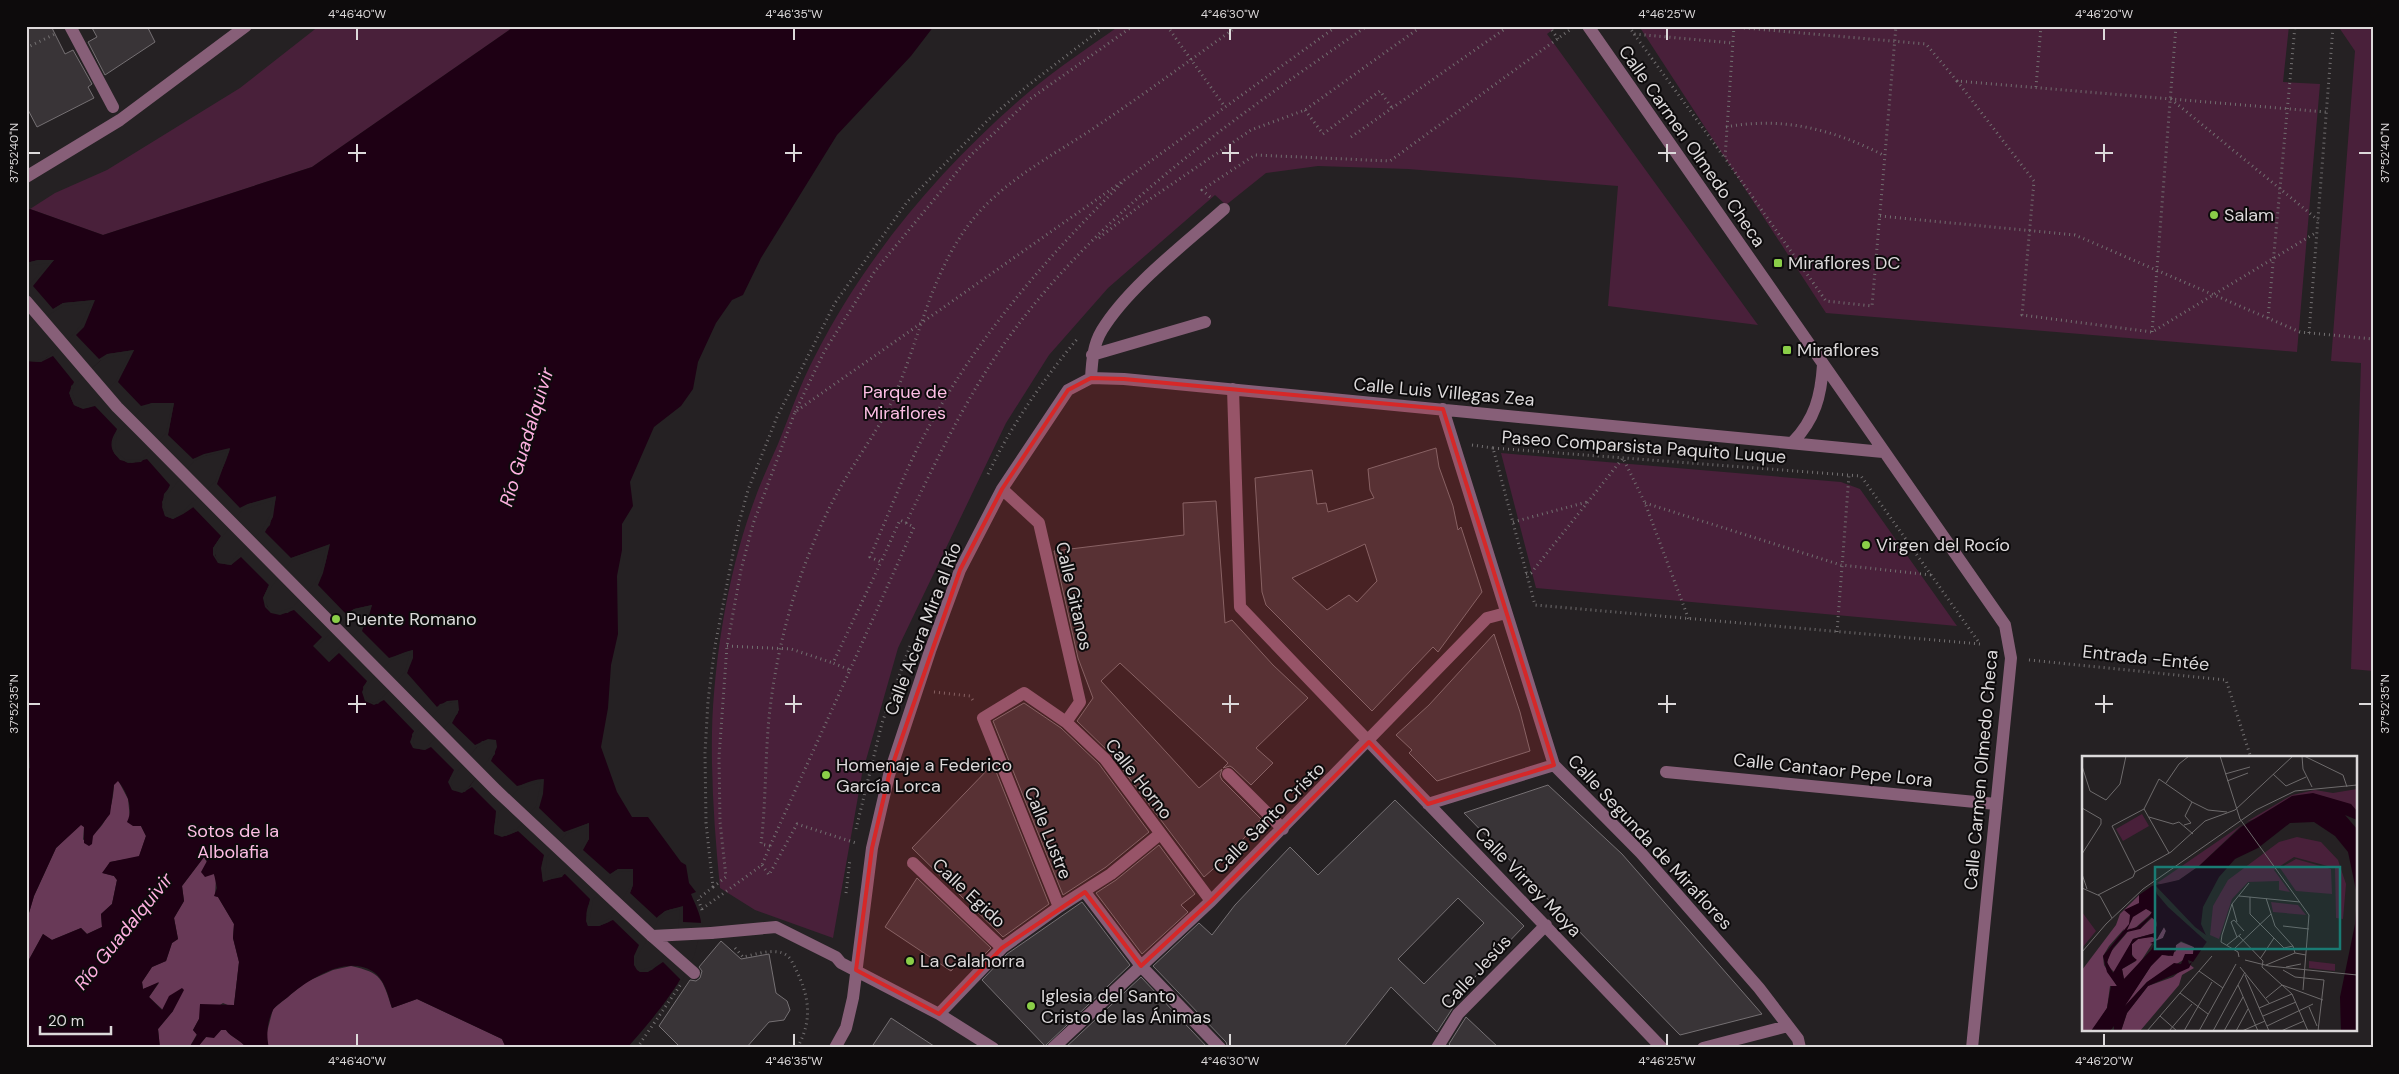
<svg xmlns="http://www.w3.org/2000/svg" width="2399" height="1074" font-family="'DM Sans',sans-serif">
	<rect width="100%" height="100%" fill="#252123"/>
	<!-- green -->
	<path fill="#49203a" d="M319,26H515L312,167L103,235L30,209L55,193L107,170L240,88Z
		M1119,26H1557L1547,34L1758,325L1608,306L1618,186L1408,169L1318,166L1266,173L1226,205L1215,195L1108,288L1049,355L1006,423L898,648L862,774L833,938L755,910L720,888C715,836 711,784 712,732C714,659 728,573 753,504C760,484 769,464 778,444C790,415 800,384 815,356C867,254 943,165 1030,91C1058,68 1089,47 1119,26Z
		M1639,26H2289L2283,82L2320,84L2297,352L1826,313Z
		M2338,26H2373V671L2351,669L2361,363L2331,361L2355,51Z
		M1501,453L1841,482L1860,489L1957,626L1536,588Z"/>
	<!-- forest -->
	<path fill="#683957" d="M118,780L128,799L130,818L141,826L146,836L139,857L110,862L103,873L114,876L117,880L112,904L101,914L102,927L87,934L81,928L52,940L43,934L26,965V923L34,896L56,848L81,824L84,827L83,840C106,830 113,808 114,784Z
		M204,857L216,878L215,896L218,897L234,924L233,938L239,962L234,1005L230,1006L223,1003L199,1019L193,1030L197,1034L189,1048H160L158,1029L173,1011L163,1010L149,997L159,983L143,989L142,982L152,967L166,961L172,943L178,939L174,918L184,901L182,886Z
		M351,966C382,973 382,978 392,1008L417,999L502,1039L506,1048H269L266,1036L273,1009L306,982L333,970Z
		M221,1030H226C231,1038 242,1040 246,1048H197L206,1037H214Z"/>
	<!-- water -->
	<path fill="#1e0014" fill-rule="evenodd" d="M515,26H934L911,56L837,135L761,258L743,295L732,300L716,323L698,362L693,389L681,406L654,427L630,482L633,506L622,524V550L617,576L618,634L611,665L608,708L601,747L617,792L632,817H648L681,862L686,865L689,883L696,892L691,894C694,902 701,915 701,923C697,969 656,1015 627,1048H506L502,1039L417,999L392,1008C388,995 385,979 372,971C345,955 308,980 288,997C283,1001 276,1005 273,1010C267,1021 266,1036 269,1048H246C242,1040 231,1038 226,1030H221L214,1038L206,1037L197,1048H189L197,1035L193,1030L199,1019L200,1004L234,1005L239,962L233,938L234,924L218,897L214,896L217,888L214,874L205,877L201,872L207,861L204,857L182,886L184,901L174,918L178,939L172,943L166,961L152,967L142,982L143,989L159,982L149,997L162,1010L169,996L182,988L184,990L173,1011L158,1029L160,1048H26V965L43,934L52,940L81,928L87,934L102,927L101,914L112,904L117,880L114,876L102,873L110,862L139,856L146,836L141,826H133L127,822C134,808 127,792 118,781L114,785L110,814L93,836L92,844L89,846L84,843V827L81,825L56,848L34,896L26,923V770L30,768L26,716V361L41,362C66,343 85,332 94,300L63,303L26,326V291L54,260H38L26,263V210L30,209L103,235L312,167ZM134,350C125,368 101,421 74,405L70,396L71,386L108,354ZM152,403H174L168,434L141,462L128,463C124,461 118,458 115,454C100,436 137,408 152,403ZM230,449C220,480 205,505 173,519L165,516L162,507L164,494L193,459ZM276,497L270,525L231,565L218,563L213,548L240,508L248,504ZM329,545C323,583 315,587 288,613H271L263,598L269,585L291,558ZM372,605L367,623L329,662L314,646L354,609ZM413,650L407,673L378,704L365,701L363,687C376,669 390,655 413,650ZM458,701V713L425,750L413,748L412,734L440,704ZM495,740V754L465,792L452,790L450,778L482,741ZM543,779L539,807L518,831L506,836L494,834C493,805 514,781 543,779ZM589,823V839L562,877L543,881C536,848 562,833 589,823ZM618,869H633V885L630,893L609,922L599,926H588C580,906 602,879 618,869ZM683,907L679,942L652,970L640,972L634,963C637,947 649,921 664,912C669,909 677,908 683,907Z"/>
	<!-- pier -->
	<path fill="#252123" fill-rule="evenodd" d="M38,260H54L33,286L53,309L63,303L95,300L84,327L76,335L99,359L107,354L134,350L118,382L141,406L152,403H174L168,435L193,459L204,454L230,448L217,484L240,508L248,504L276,496L273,517L265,532L291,558L330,544L323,573L318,585L346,614L354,609L372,605L362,631L389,658L413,650V658L407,673L437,707L447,701L458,700L459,710L452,723L475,745L488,739L496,740L497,747L491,761L517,786L544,779L543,794L539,808L564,832L589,823V839L583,850L610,874L618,869H633V885L630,893L657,918L665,911L683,906V922L703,923L694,956L682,981L663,962L648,972H640L637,970L634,965V956L639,945L613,920L599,926H588L586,921L590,899L565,874L543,882L541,868L544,855L518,831L502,837L494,834L496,811L472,787L462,793L452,790L448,782L454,770L431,747L425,750L413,748L410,742L414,731L384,700L374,705L365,701L362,692L367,681L339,653L329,662L313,646L322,637L294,610L280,615L271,613L265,607L263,598L269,585L241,557L231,565L218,563L213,555V548L221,536L193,507L173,519L165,516L162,502L170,485L147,459L132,463L120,460L114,453L112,444L117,429L95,406L83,409L74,405L69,393L74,382L53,356L41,362L26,361V359L34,361L46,358L74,334L81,325L91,303L63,306L26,329V288L49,263L26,266V263ZM130,353L116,381L94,403L83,406L76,403L72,393L76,383L100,361L108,357ZM152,405H172L166,433L143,459L125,460L115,448L117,433L142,409ZM227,451L215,482L182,512L173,516L167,514L164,507L167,495L194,461L205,456ZM273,500L270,516L262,530L230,563L219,561L215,555L218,543L242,510ZM326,548L321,572L315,583L293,607L279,612L272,611L267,606L266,598L272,586L292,560ZM369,608L360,629L329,658L317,646L355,611ZM410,653L405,672L382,698L374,703L367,700L365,690L369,683L391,660ZM452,702L456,703V710L450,721L428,746H415L413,741L416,732L442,706ZM488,742H493V753L470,786L464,790L453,788L451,783L457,772L477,747ZM541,782L536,806L517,829L501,834L496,833L499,812L518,789ZM587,826L586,838L581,849L563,872L545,879L547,857L566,834ZM631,871V885L611,918L598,924H589L593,900L611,876L619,872ZM680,909L677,940L655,966L641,970L636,965L637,957L659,919L666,913Z"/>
	<!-- building -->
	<path fill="#393437" stroke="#757073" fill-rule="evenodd" d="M26,26H51L65,54L73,50L92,84L88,87L94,98L37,127L26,106Z
		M91,26H147L155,42L105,75L88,42L97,37Z
		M1436,448L1439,467L1453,506L1458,530L1461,527L1482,592L1438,652L1433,647L1372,711L1266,605L1262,592L1255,478L1312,470L1317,504L1326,503L1328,512L1374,498L1370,490L1368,469ZM1365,544L1377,581L1357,602L1349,595L1327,610L1292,578Z
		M1216,501L1225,623L1232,620L1273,665L1308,698L1256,748L1273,763L1251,785L1233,768L1230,766L1223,768L1228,763L1120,663L1101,681L1199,788L1222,769L1220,776L1222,780L1261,819L1229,855L1204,877L1111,754L1077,721L1093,698L1078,658L1054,551L1184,535L1183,503Z
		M1494,634L1520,712L1530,751L1437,781L1409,753L1412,750L1396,735L1429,705Z
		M1024,703L1061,728L1099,764L1149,832L1106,867L1063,895L993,721Z
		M993,764L1049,904L1003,937L912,848Z
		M1548,785L1622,854L1762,1014L1680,1035L1464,813Z
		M1395,800L1524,926L1451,1002L1454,1006L1437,1032L1391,987L1343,1048H1228L1226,1042L1153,966L1199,923L1212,935L1235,905L1290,847L1318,875ZM1458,898L1484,923L1424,984L1398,959Z
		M1159,845L1195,894L1181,905L1188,912L1142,954L1096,893L1116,880Z
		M917,878L991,948L971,968L962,959L951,971L885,927Z
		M1082,902L1130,965L1045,1046L982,980L1007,954Z
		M721,941L741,959L769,954L776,993L787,1001L790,1010L784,1020L769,1022L746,1048H681L659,1026L690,980L696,981L700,978L702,971L699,967Z
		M1141,977L1208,1048H1065Z
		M1466,1017L1499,1048H1453L1449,1044Z
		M891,1018L937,1048H871Z"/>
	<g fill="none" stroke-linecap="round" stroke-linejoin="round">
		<!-- path -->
		<path stroke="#726f70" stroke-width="3" stroke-dasharray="1 4" stroke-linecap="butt" d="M1167,26L1225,107
			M1549,26L1558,39
			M1629,26L1634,34L1733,43
			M1734,26L1725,158L1826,301L1872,306L1896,26
			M1734,27L1926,44L1957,81L2326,112
			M1634,34L1724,157
			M26,48L55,34
			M1957,81L2034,181L2022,315L2152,332L2317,232
			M2036,87L2041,26
			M2171,99L2318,220
			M1305,110L1323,134L1380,91L1392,108
			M1726,127C1783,116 1835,130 1885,156
			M1351,137L1509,26
			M1210,197L1202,190L1255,155L1390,161L1571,29
			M1880,216L2075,235L2300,332L2373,339
			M1099,238L1137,208L1251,130L1305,110L1422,26
			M2268,318L2295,26
			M2152,332L2176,26
			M2309,333L2333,27L2329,26
			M795,412L824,352L875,271L970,156L1030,99L1133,26
			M1472,445L1493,448
			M1493,448L1861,476L1980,644L1535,605Z
			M988,474C1012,424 1043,380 1078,338
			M1645,503L1841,565L1931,575
			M1513,522L1587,502
			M906,523C936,461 965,400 1004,344C1098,211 1235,118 1367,26
			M1526,574L1531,573L1623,458L1645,503L1689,620
			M1837,632L1849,475
			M727,646L791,649L833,663
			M2029,660L2226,680L2251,758
			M850,670L914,527L900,520L881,562
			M934,692L970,696L974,702
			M856,829L882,723L911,643
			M770,846L850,670L833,663L881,562L870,557C888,516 904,472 926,432C977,337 1046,258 1122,183
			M762,865L769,875L797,824L856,843
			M713,887L726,877L720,822L719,757L727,646L741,570L753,524L795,412L1130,176L1337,26
			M846,893L850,859
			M702,909L762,865L770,846L761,844C766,802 765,760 769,718C775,660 789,603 811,549C822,521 836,493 852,468C868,442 885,419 897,390C923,328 934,261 981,210C1014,175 1055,154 1094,128C1143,95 1190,60 1238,26
			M702,910L698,899L713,887L706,823L705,753L708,701L715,646L739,523L748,490L777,417L835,303L907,202L991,117L1026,87L1105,26
			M735,948L743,957C757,954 782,945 791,960C808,991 815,1017 797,1048
			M637,1048L681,984"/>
		<!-- minor -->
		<path stroke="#875f78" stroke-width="12" d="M70,26L113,107
			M1588,26L2005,625L2011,658L1972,1048
			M26,177L120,120L246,26
			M26,301L117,407L143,433L496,790L652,936
			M1092,355L1205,322
			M1091,378C1092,361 1093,345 1102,330C1129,286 1185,244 1224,209
			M1233,389L1240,607L1662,1048
			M1443,409L1554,765L1641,853L1759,988L1798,1039L1800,1048
			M1793,442C1815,419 1821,396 1823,365
			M1002,489L1039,523L1080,702L1066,722
			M1666,772L1996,804
			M1228,774L1283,829
			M1428,804L1554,765
			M913,863L1002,948
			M1085,892L1141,966L1220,1048
			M1059,907L983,718L1024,693L1066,722L1105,759L1211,901
			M711,933L776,927L836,957L841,963L939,1014L993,1048
			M939,1014L1002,948L1059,907L1111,874L1160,834
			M835,1048L846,1028L853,998L872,848L889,775L930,651L960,570L1002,489L1068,390L1091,378L1124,379L1883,452
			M1053,1048L1211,901L1487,618L1506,613
			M1437,1048L1458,1014L1546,925
			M1703,1048L1788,1026"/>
		<!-- minor-bridge -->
		<path stroke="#875f78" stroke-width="12" d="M652,936L711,933
			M652,936L694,973"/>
	</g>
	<!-- marked area -->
	<path fill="#d62828" fill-opacity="0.2" stroke="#d62828" stroke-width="4" stroke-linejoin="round" d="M1091,378L1124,379L1443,409L1554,765L1428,804L1369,742L1211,901L1141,966L1085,892L1002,948L939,1014L856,970L872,848L889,775L960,570L1002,489L1068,390Z"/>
	<!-- ticks -->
	<path fill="none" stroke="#dcd9da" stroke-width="2" d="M357,28V40M794,28V40M1230,28V40M1667,28V40M2104,28V40M357,144V162M794,144V162M1230,144V162M1667,144V162M2104,144V162M28,153H40M348,153H366M785,153H802M1222,153H1239M1658,153H1676M2095,153H2113M2359,153H2372M357,695V713M794,695V713M1230,695V713M1667,695V713M2104,695V713M28,704H40M348,704H366M785,704H802M1222,704H1239M1658,704H1676M2095,704H2113M2359,704H2372M357,1034V1046M794,1034V1046M1230,1034V1046M1667,1034V1046M2104,1034V1046"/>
	<!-- markers -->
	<g fill="#8ace48" stroke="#0d0b0c" stroke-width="2">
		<circle cx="2214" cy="215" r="5"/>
		<rect x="1773" y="258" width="10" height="10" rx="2.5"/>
		<rect x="1782" y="345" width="10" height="10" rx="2.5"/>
		<circle cx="1866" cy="545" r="5"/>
		<circle cx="336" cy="619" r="5"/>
		<circle cx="826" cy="775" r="5"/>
		<circle cx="910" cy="961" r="5"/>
		<circle cx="1031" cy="1006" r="5"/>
	</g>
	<g text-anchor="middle" stroke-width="4" stroke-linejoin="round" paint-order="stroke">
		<!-- street labels -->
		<g font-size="18" fill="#dcd9da" stroke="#0d0b0c">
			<text transform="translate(1692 146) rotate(55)" y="6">Calle Carmen Olmedo Checa</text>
			<text transform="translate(1444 392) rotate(5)" y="6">Calle Luis Villegas Zea</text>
			<text transform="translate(1644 447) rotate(4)" y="6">Paseo Comparsista Paquito Luque</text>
			<text transform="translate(1074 596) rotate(77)" y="6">Calle Gitanos</text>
			<text transform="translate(923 629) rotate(-69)" y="6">Calle Acera Mira al Río</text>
			<text transform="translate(2146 658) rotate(6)" y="6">Entrada -Entée</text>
			<text transform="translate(1833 770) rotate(6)" y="6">Calle Cantaor Pepe Lora</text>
			<text transform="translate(1981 770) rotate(-85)" y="6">Calle Carmen Olmedo Checa</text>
			<text transform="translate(1139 779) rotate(52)" y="6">Calle Horno</text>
			<text transform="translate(1269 818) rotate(-45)" y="6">Calle Santo Cristo</text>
			<text transform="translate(1048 833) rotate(68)" y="6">Calle Lustre</text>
			<text transform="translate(1650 842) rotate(47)" y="6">Calle Segunda de Miraflores</text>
			<text transform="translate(1528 882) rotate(46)" y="6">Calle Virrey Moya</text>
			<text transform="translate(969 893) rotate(43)" y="6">Calle Egido</text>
			<text transform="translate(1476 972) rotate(-47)" y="6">Calle Jesús</text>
		</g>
		<!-- poi labels -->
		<g font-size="18" fill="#dcd9da" stroke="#0d0b0c" text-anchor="start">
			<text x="2224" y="221">Salam</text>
			<text x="1788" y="269">Miraflores DC</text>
			<text x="1797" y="356">Miraflores</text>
			<text x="1876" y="551">Virgen del Rocío</text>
			<text x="346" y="625">Puente Romano</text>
			<text x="836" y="771">Homenaje a Federico<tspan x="836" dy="21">García Lorca</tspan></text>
			<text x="920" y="967">La Calahorra</text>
			<text x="1041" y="1002">Iglesia del Santo<tspan x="1041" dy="21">Cristo de las Ánimas</tspan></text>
		</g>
		<!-- park labels -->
		<g font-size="18" fill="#fdbee4" stroke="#0d0b0c">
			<text x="905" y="398">Parque de<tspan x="905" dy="21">Miraflores</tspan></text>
			<text x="233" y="837">Sotos de la<tspan x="233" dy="21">Albolafia</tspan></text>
		</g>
		<!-- water labels -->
		<g font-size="19" font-style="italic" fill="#feb0e0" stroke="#0d0b0c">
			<text transform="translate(526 437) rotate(-73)" y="7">Río Guadalquivir</text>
			<text transform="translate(123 931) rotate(-51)" y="7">Río Guadalquivir</text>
		</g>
	</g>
	<!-- overview -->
	<g transform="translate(2082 756)">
		<rect width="275" height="275" fill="#252123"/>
		<path d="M275,33V55L263,47L240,40L164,66L210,39L233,34L251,37ZM60,58L67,70L41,85L34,73ZM161,68L117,110L97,124L81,129L75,127ZM215,81L239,86L256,104L264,128L261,163L254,162L253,112L212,101L192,114L208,136L197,134V125L166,126L150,143L137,183L128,179L131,150L146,124L197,86ZM214,103L249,113L250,138L214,135L198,112ZM189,146L216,149L224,159L191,156ZM0,156L14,175L0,192ZM227,205L253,208V215L227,212Z" fill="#49203a"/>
		<path d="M57,139V147L62,150L59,154L64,152L70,157L52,173H58L72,160L75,170L73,177L51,183L33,217L25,209L27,198L49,172L41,177L42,173L27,190L21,200L22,209L35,230H28L25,252L17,265L9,275H0V214L34,169L38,158ZM82,171L84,175L81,182L70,188L52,216L42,223L40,213L54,205L48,195L50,188L56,183L70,180L75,183ZM99,186L112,191L111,198L65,226L41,252L69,210L80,198L87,200L94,195V189ZM107,208L112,212L100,219L97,229L58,275H39L45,257L66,230L91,221Z" fill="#683957"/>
		<path d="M231,37L269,48L275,55V64L263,59L275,73V139L266,96L253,80L232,66L208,67L176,92L153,103L137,121L121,151L119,168L126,184L111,206L106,204L107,208L110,206L107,212L66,230L45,257L39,275H32V270L28,275H9L25,252L29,230H35L25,216L21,200L47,168L48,159L42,154L57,147V139L70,130L97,124L117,110L159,71L179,59L210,40ZM64,153L70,156L67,161L55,171L45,174L51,161ZM69,161L75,166L73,177L51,183L31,217L25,206L31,192L45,176L58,173ZM82,171L84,175L81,182L68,187L72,188L70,193L42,223L40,213L55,204L50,200V188L56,183L70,181L75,183ZM99,185L112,191L111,198H103L99,208L92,207L65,226L43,250L69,210L80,199L91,200L94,189ZM275,139V275H259L258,241L273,168Z" fill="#1e0014" fill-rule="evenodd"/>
		<path d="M72,128L113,171L128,182L126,187L86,151L75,138Z" fill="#252123"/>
		<path fill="none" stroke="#6e6b6c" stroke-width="1" d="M138,0L158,63L227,159L221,234M220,0L221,13L230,31M222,0L261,19L265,31M0,10L8,35L24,44L38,28L44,0M143,18L168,11M191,18L204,30L224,21M145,25L166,17M84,27L97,8L107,0M0,52L19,63V68L0,98M62,53L77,23L110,46L126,54L145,56M62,53L87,97M67,61L91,68L97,66L111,78M102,69L109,67L103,60L110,46M53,116L89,96L123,65L153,54L211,0M53,116L30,70L62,53M0,118L5,133M0,132L18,140L30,162M16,139L51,121L53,116M157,140L218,146M168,141V158L202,192L211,190M184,142L193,170L211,190L213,197M150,148L155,166M201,170L227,173M157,180L181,205L180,211L210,238L226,275M155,181L149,166L152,164L162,175M145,189L159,178M152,193L189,158M0,196L24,168L61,133L174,54L213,35L275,29M157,201L156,196L139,186L140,179L150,148L167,127M178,203L192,182M163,204L187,210L275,219M184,209L213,197L224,199M158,211L187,247M204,211L219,208M201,214L213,221L242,224L236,275M117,215L130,200M163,219L187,275M156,229L176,275M98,237L126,258M184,242L200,229L241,244M227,251L235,270M177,252L210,238M78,260L95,275M181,260L214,246M185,270L231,248M65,275L117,215L141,232M87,275L110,248M102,275L130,226M117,275L154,208M131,275L163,216M142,275L161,241M154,275L166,253M160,275L183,265M199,275L222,265"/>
		<path fill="#197b73" fill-opacity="0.15" stroke="#197b73" stroke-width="2.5" d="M73,111H258V193H73Z"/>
		<rect width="275" height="275" fill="none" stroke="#dcd9da" stroke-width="2.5"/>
	</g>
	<!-- border -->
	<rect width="2399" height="1074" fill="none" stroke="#0d0b0c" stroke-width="55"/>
	<!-- scale -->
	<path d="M40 1026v8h71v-8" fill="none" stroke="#dcd9da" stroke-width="2.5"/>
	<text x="48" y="1026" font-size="15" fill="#dcd9da" stroke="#0d0b0c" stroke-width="4" paint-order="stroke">20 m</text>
	<rect x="28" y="28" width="2344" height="1018" fill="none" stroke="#dcd9da" stroke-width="2"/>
	<g font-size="12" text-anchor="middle" fill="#dcd9da">
		<text x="357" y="18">4°46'40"W</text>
		<text x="794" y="18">4°46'35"W</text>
		<text x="1230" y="18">4°46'30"W</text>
		<text x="1667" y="18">4°46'25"W</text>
		<text x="2104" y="18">4°46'20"W</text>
		<text transform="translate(14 153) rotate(-90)" y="4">37°52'40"N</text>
		<text transform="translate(2385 153) rotate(-90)" y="4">37°52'40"N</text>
		<text transform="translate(14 704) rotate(-90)" y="4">37°52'35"N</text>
		<text transform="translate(2385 704) rotate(-90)" y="4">37°52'35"N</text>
		<text x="357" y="1065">4°46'40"W</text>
		<text x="794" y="1065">4°46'35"W</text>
		<text x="1230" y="1065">4°46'30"W</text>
		<text x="1667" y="1065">4°46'25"W</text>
		<text x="2104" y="1065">4°46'20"W</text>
	</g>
</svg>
